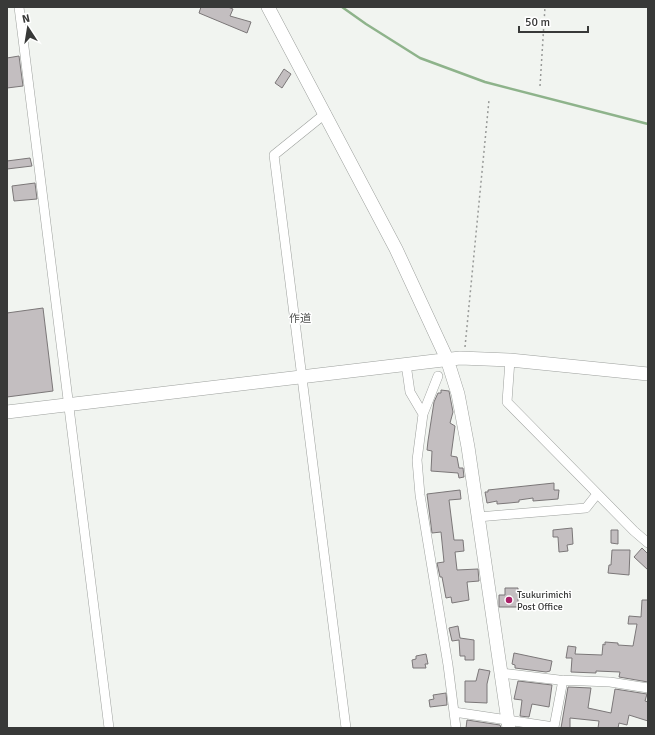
<svg xmlns="http://www.w3.org/2000/svg" width="655" height="735" font-family="Signika,'Noto Sans JP',sans-serif">
	<rect width="100%" height="100%" fill="#f1f4f0"/>
	<g fill="none" stroke-linecap="round" stroke-linejoin="round">
		<!-- stream -->
		<path stroke="#8eb38b" stroke-width="2.5" d="M342,7L366,24L420,58L485,82L648,124"/>
	</g>
	<!-- building -->
	<path fill="#c3bec0" stroke="#7b7778" d="M201,7H228L233,9L230,16L251,22L247,33L199,13Z
		M19,56L23,86L7,88V58Z
		M284,69L291,74L282,88L275,83Z
		M30,158L32,166L7,169V161Z
		M35,183L37,199L14,201L12,186Z
		M43,308L53,391L7,397V313Z
		M441,390L449,391L453,412L450,423L455,426L451,456L457,457L459,468H463L464,477L459,478L458,473L431,471L432,451L427,450L428,441L434,402L438,393H441Z
		M554,483V490H559L558,499L533,501V498L519,500V502L509,503L497,504V501L487,503L485,492H488V490Z
		M460,490L461,499L449,500L454,540H463L464,551L455,552L457,570L478,569L479,581L467,582L469,600L452,603L451,597L446,598L442,577H440L437,563L444,562L441,532L432,533L427,494Z
		M572,528L573,544L567,545L568,551L559,552L558,537H553V530Z
		M611,530H618V544L611,543Z
		M642,548L648,554V570L634,557Z
		M612,550H630L629,575L608,573L609,565H611Z
		M505,588H518V607H499V595H505Z
		M642,600H648V682L619,677L620,672L596,671V673L571,672L572,658H566L568,646L576,647L575,654L602,655L603,644L605,645V642L618,643V645L633,646L637,624H628L629,616L641,617Z
		M458,626L460,638L474,640V660H465V656H460L459,640L452,641L449,628Z
		M514,653L552,661L550,671L546,672L515,668V665L512,664Z
		M426,654L428,664H425L426,668H413L412,660L416,659V656Z
		M479,669L490,671L487,684V703L465,702V681H476Z
		M518,681L552,685L549,707L532,704L529,717L520,716L522,700L514,699Z
		M568,687L591,688L588,708L611,713L615,689L647,694L645,701L648,702V721L629,715L627,725L619,723L618,728H598L599,721L570,718V728H561Z
		M446,693L447,705L430,707L429,700L434,699L433,695Z
		M467,720L500,725L501,728H466Z"/>
	<g fill="none" stroke-linecap="round" stroke-linejoin="round">
		<defs>
			<path id="street" d="M19,7L109,728
				M326,113L274,155L346,728
				M510,360L507,402L634,531L648,543
				M406,364L410,392L423,414
				M438,376L423,414L417,460L420,495L448,665L456,728
				M478,517L586,508L597,494
				M501,673L559,680L610,682L648,688
				M454,712L554,727L563,680"/>
			<path id="secondary" d="M268,7L396,249L447,359L458,394L468,447L509,728
				M7,412L460,358L510,360L648,374"/>
		</defs>
		<!-- street casing -->
		<use href="#street" stroke="#9da09d" stroke-width="10"/>
		<!-- secondary casing -->
		<use href="#secondary" stroke="#9da09d" stroke-width="14"/>
		<!-- path -->
		<path stroke="#989a98" stroke-width="1.5" stroke-dasharray="2 3" stroke-linecap="butt" d="M540,86L545,7
			M465,347L489,100"/>
		<!-- street -->
		<use href="#street" stroke="#fff" stroke-width="9"/>
		<!-- secondary -->
		<use href="#secondary" stroke="#fff" stroke-width="13"/>
	</g>
	<!-- markers -->
	<circle fill="#aa2268" stroke="#fff" stroke-width="1.5" cx="509" cy="600" r="4"/>
	<g text-anchor="middle" stroke-width="3" stroke-linejoin="round" paint-order="stroke">
		<!-- poi labels -->
		<g font-size="10" fill="#383938" stroke="#fff" text-anchor="start">
			<text x="517" y="598">Tsukurimichi<tspan x="517" dy="12">Post Office</tspan></text>
		</g>
		<!-- neighbourhood labels -->
		<g font-size="11" fill="#505250" stroke="#fff">
			<text x="300" y="322">作道</text>
		</g>
	</g>
	<!-- border -->
	<rect width="655" height="735" fill="none" stroke="#383938" stroke-width="16"/>
	<!-- north arrow -->
	<g transform="translate(28 28) rotate(348)" stroke="#ffffff" stroke-width="3" paint-order="stroke">
	<path d="M0-3L7 15L0 10L-7 15Z" fill="#383938"/>
	<text y="-6" font-size="11" font-weight="bold" text-anchor="middle" fill="#383938">N</text>
	</g>
	<!-- scale -->
	<path d="M519 26v6h69v-6" fill="none" stroke="#383938" stroke-width="2"/>
	<text x="525" y="26" font-size="12" fill="#383938" stroke="#ffffff" stroke-width="3" paint-order="stroke">50 m</text>
</svg>
